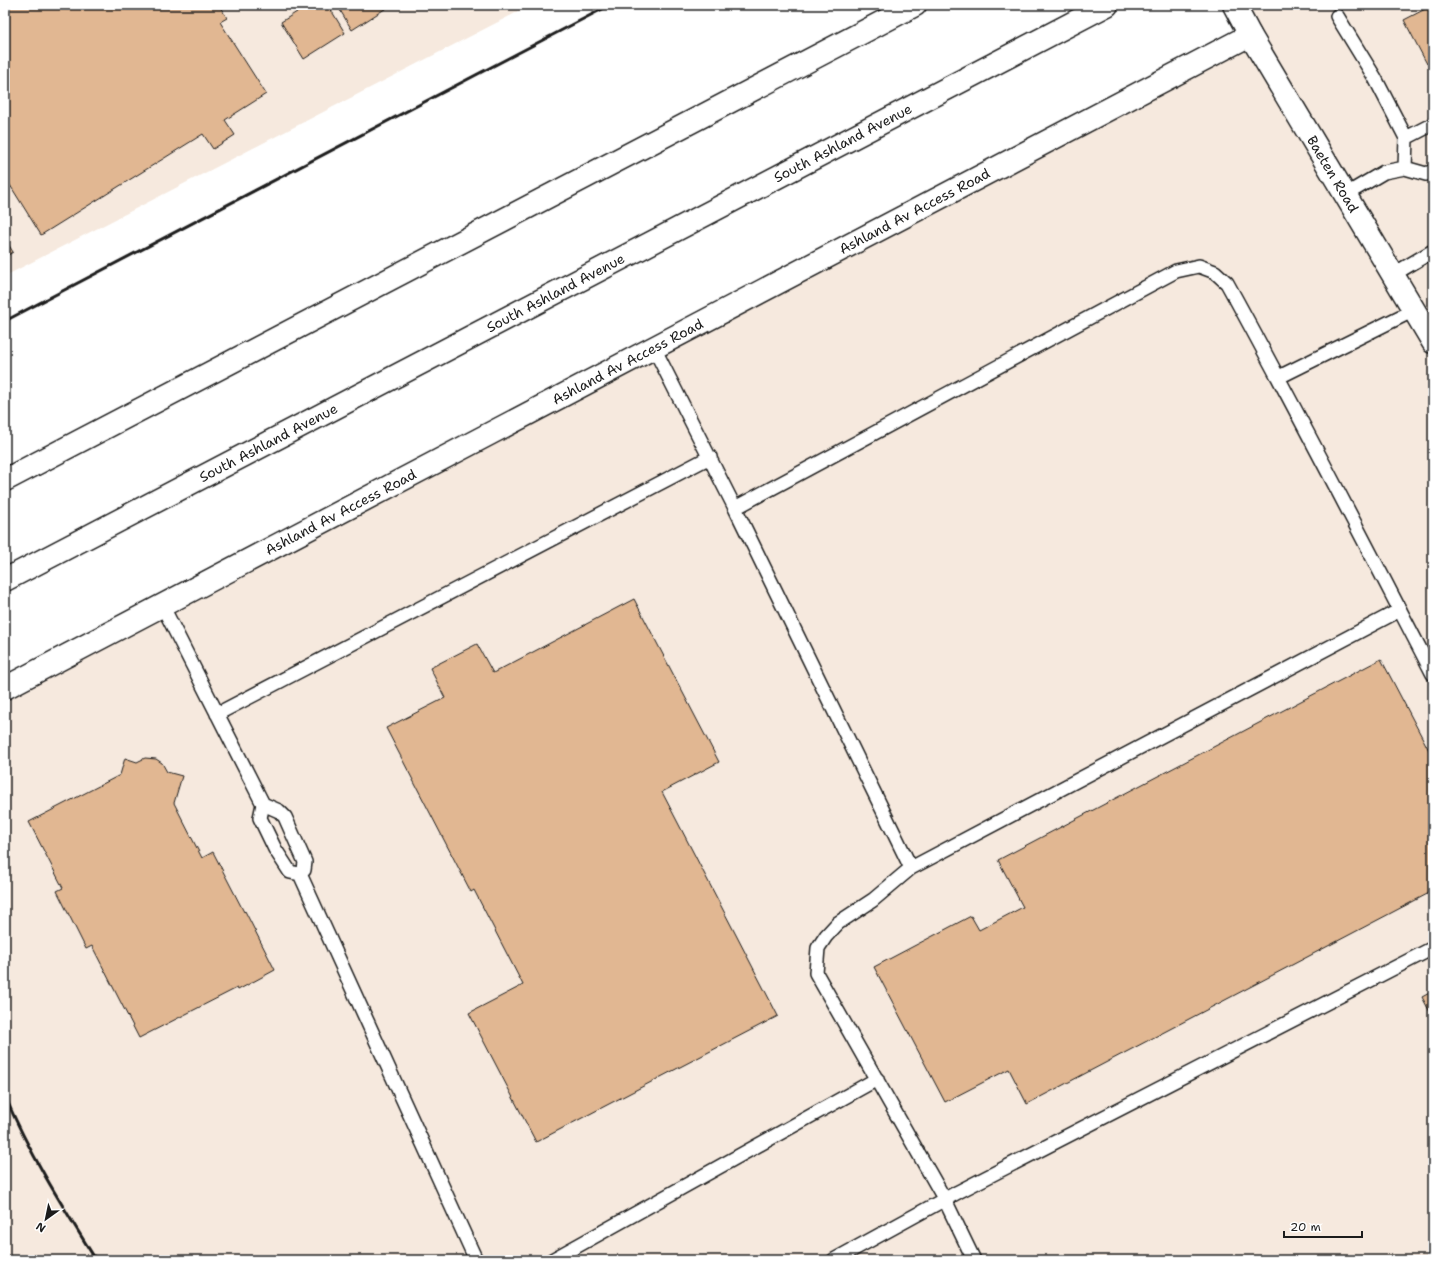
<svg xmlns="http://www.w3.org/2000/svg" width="1438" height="1265" font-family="'Shantell Sans',sans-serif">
	<rect width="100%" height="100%" fill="#fff"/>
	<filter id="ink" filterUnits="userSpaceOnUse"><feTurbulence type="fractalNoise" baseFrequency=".025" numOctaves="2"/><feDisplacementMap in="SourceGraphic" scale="8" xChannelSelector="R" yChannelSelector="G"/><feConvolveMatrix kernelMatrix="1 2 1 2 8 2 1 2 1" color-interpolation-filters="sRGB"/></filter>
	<g filter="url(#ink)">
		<!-- built -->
		<path fill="#f6e9de" d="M5,5H531L5,276Z
			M1234,5H1433V1260H5V688L1250,35Z"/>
		<!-- building -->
		<path fill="#e1b792" stroke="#1c1c1c" d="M5,5H219L227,18L220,22L266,94L225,120L235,135L213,149L203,134L41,235L5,177Z
			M308,5H328L345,33L304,59L281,22Z
			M337,5H391L352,30Z
			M1433,5V61L1427,64L1404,20Z
			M5,239L13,252L5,257Z
			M634,599L719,762L662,792L778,1016L536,1142L469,1013L523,985L474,890L471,892L386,728L445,698L430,668L477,644L493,673Z
			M1381,659L1433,758V891L1027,1104L1009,1069L945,1102L874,967L971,916L979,930L1023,907L998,860Z
			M125,758L137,762L145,758L156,759L162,763L167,772L182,776L174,803L202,858L213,852L244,912L245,911L275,970L238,990L237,988L139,1038L92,946L86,949L57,891L63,888L29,822L120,775Z
			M1433,991V1018L1422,997Z"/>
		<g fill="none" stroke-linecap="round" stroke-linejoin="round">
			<defs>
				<path id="service" d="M1337,16L1375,78L1406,138L1405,168
					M1406,138L1433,124
					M1345,195L1384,172L1405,168L1426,174L1433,171
					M1394,274L1433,251
					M654,348L735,508
					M1279,377L1414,310
					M162,605L263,804L279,811L285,817L305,862L304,870L300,874L290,872L275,849L260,818L263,804
					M1400,610L911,868L735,508L1176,271L1199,266L1215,272L1227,283C1298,412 1365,543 1433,674
					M217,714L710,457
					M911,868L873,900L838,923L826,936L818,948L816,973L945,1200L974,1260
					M300,874L476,1260
					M552,1260L877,1079
					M834,1260L958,1192L1433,948"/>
				<g id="minor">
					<path id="s1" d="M1234,5L1250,35L1433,342"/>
					<path id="s2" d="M5,688L1250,35"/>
				</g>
				<g id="secondary">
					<path d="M5,480L915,5"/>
					<path id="s3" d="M5,580L1107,5"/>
				</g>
			</defs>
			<!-- service casing -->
			<use href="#service" stroke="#1c1c1c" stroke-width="16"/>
			<!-- minor casing -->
			<use href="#minor" stroke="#1c1c1c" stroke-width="25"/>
			<!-- secondary casing -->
			<use href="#secondary" stroke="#1c1c1c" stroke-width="25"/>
			<!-- service -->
			<use href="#service" stroke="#fff" stroke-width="13"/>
			<!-- minor -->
			<use href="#minor" stroke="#fff" stroke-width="22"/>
			<!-- secondary -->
			<use href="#secondary" stroke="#fff" stroke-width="22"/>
			<!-- rail -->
			<path stroke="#1c1c1c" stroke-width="3" d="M5,321L610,5
				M5,1096C29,1153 63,1207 96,1260"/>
		</g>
	</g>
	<g text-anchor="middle" stroke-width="3" stroke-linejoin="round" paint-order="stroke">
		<!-- street labels -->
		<g font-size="14" fill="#1c1c1c" stroke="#fff">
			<text dy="5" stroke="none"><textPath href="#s3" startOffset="945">South Ashland Avenue</textPath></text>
			<text dy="5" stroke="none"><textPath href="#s1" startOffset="196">Baeten Road</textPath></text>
			<text dy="5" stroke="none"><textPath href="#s2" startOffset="1027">Ashland Av Access Road</textPath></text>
			<text dy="5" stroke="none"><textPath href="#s3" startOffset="621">South Ashland Avenue</textPath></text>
			<text dy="5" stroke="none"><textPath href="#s2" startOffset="703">Ashland Av Access Road</textPath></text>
			<text dy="5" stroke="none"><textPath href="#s3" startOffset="297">South Ashland Avenue</textPath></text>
			<text dy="5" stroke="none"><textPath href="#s2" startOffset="379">Ashland Av Access Road</textPath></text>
		</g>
	</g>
	<!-- margin -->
	<rect width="1438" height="1265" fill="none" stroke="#fff" stroke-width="20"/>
	<rect x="10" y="10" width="1418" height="1245" fill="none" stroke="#1c1c1c" stroke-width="1.5" filter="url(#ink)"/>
	<!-- north arrow -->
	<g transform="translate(46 1219) rotate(213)" stroke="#ffffff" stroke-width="3" paint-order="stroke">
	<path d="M0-3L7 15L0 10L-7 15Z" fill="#1c1c1c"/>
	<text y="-6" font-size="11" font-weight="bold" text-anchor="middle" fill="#1c1c1c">N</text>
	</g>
	<!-- scale -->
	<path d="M1284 1231v6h78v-6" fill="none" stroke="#1c1c1c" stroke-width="2"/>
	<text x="1290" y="1231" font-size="12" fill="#1c1c1c" stroke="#ffffff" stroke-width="3" paint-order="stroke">20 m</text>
</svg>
